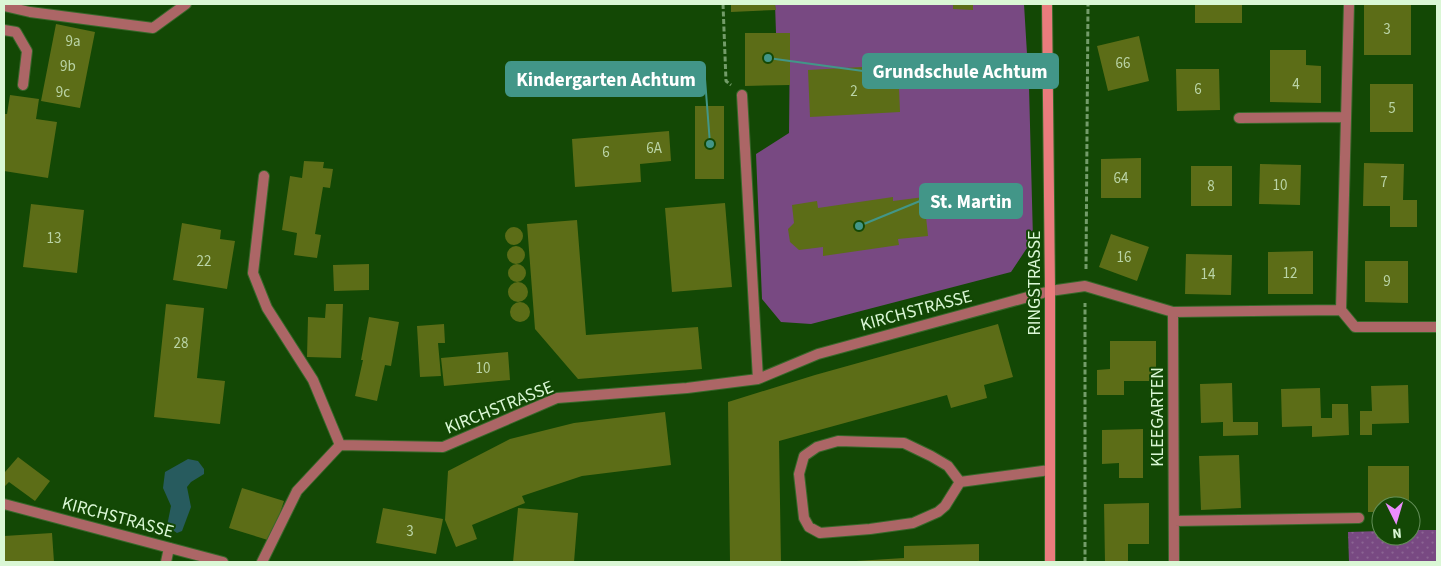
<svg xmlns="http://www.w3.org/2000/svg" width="1441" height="566" font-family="'Source Sans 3',sans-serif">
	<defs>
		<pattern id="park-dots" width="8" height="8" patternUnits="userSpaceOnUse" patternTransform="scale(1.25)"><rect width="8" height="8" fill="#784982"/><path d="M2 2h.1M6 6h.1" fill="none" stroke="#8b6493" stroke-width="1.8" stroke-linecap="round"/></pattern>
	</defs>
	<rect width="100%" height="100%" fill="#134805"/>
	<!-- green -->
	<path fill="#784982" d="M775,4H1024L1029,87L1033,239L1011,272L811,324L781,322L762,299L756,154L789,133L790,33H776Z"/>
	<!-- park -->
	<path fill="url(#park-dots)" d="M1411,530H1437V562H1349L1348,532L1381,531V536H1411Z"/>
	<!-- water -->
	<path fill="#275b5e" d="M188,459L198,461L204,469V474L191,482L187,487L191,507L182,531L177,533L167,526L171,506L163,488L165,472Z"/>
	<!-- building -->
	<path fill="#5c6d17" d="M731,4H775L776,10L731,12Z
		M953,4H973V10L953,9Z
		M1195,4H1242V23H1195Z
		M1364,4H1411V55H1364Z
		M56,24L95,32L80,108L41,101Z
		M745,33H790V85L745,86Z
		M1139,36L1149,81L1108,91L1097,46Z
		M1270,50H1306V65L1321,66V103L1270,102Z
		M898,65L900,112L810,117L808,70Z
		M1176,69H1219L1220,110L1177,111Z
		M1370,84H1413V132H1370Z
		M10,95L39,99L36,119L57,122L48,178L4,171V114H7Z
		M695,106H724V179H695Z
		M669,131L671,161L640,164L641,182L575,187L572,139Z
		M1141,158V198H1101V159Z
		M304,161L324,162L323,168L333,169L330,188L323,187L315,234L321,235L317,258L294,255L297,233L282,230L290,176L302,178Z
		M1364,163L1404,164L1403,200H1417V227H1390V206H1363Z
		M1260,164L1301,165L1300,205L1259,204Z
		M1191,166H1232V206H1191Z
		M893,197V201L924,197L928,236L898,239L899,245L823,256V247L799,250L790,242L788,229L794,223L792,205L817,201L818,208Z
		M725,203L732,287L672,292L665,208Z
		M31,204L84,210L77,273L23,267Z
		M577,220L586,335L698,327L702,369L578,379L535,329L527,224Z
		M182,223L221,230L220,239L235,241L227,289L173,280Z
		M505 236a9 9 0 1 1 18 0a9 9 0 1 1-18 0Z
		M1111,234L1149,247L1137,281L1099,267Z
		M507 255a9 9 0 1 1 18 0a9 9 0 1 1-18 0Z
		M1313,251V294H1268V252Z
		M1186,254L1232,255L1231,295L1185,294Z
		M1365,261H1408V303L1365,302Z
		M508 273a9 9 0 1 1 18 0a9 9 0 1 1-18 0Z
		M369,264V290L334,291L333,265Z
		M508 292a10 10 0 1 1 20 0a10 10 0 1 1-20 0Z
		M510 312a10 10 0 1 1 20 0a10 10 0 1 1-20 0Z
		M166,304L204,308L197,378L225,381L220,424L154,417Z
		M326,304H343L341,358L307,357L308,317L325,318Z
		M369,317L399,322L391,366L385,365L377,401L355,396L363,360H361Z
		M444,324L445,343H438L441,376L420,377L417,326Z
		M998,324L1013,377L984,385L987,398L951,408L947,395L779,441L781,562H730L728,402L815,375Z
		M1110,341H1156V381H1124V395H1097V370L1110,369Z
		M508,352L510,380L444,386L441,358Z
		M1232,383L1233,422H1258V435L1223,436V422L1201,423L1200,384Z
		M1408,385L1409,423L1372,424V435H1360V411H1372L1371,386Z
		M1320,388L1321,418H1332V404H1348L1349,435L1312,437V426L1282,427L1281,389Z
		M665,412L671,465L582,476L522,496L525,503L472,525L477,539L456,547L445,520L448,471L510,439L574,423Z
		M1143,429V478H1119V463L1102,464V430Z
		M1239,455L1241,508L1201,510L1199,456Z
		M18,457L50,481L35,501L9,482L4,487V471L5,472Z
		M1368,466H1409V506H1381V512H1368Z
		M242,488L284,501L271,541L229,528Z
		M1149,503V544H1128V562H1105L1104,504Z
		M383,508L443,519L436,554L376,543Z
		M518,508L578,513L574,562H513Z
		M52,533L54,562H4V536Z
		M979,544V562H856V561L904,558V546Z"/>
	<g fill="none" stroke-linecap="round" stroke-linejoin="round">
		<defs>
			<path id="lane" d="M4,6L30,12L153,28L186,4
				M4,30L16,32L27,51L23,85
				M960,482L948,466L931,456L904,443L838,441L817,447L804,456L799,474L804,518L809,527L820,533L870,529L913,523L938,512L945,506L960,482L1050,470
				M166,562L169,548"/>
			<path id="street" d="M742,95L758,379
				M1239,118L1346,117
				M264,176L253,273L267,308L313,380L340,445
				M1341,310L1355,327H1437
				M1173,312L1174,562
				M4,504L223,562
				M1174,521L1359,518
				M262,562L297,491L340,445L443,447L557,398L687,388L758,379L818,354L1050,291L1085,286L1173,312L1341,310L1349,4"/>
			<path id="secondary" d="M1047,4L1050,291V562"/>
		</defs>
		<!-- lane casing -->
		<use href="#lane" stroke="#37682a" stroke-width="12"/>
		<!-- street casing -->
		<use href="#street" stroke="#37682a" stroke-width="12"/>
		<!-- secondary casing -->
		<use href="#secondary" stroke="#37682a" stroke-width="12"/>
		<!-- path -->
		<path stroke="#739c69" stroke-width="3" stroke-dasharray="5 2.5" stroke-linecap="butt" d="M723,4L726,81L731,85
			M1086,269L1088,4
			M1085,562V303"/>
		<!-- lane -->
		<use href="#lane" stroke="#ac6666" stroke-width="10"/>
		<!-- street -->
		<use href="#street" stroke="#ac6666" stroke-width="10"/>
		<!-- secondary -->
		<use href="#secondary" stroke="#e97c7d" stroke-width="10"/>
	</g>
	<g text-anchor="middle" stroke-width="4" stroke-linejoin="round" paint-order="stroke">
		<!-- number labels -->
		<g font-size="15" fill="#bad4a6">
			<text x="1387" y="34">3</text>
			<text x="73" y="46">9a</text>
			<text x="1123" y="68">66</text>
			<text x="68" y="71">9b</text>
			<text x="1296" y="89">4</text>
			<text x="1198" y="94">6</text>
			<text x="854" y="96">2</text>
			<text x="63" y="97">9c</text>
			<text x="1392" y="113">5</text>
			<text x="654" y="153">6A</text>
			<text x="606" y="157">6</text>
			<text x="1121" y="183">64</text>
			<text x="1384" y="187">7</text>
			<text x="1280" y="190">10</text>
			<text x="1211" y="191">8</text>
			<text x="54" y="243">13</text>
			<text x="1124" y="262">16</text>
			<text x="204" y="266">22</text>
			<text x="1290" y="278">12</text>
			<text x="1208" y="279">14</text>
			<text x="1387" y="286">9</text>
			<text x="181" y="348">28</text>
			<text x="483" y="373">10</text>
			<text x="410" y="536">3</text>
		</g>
		<!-- street labels -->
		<g font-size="18" fill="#daf7d5" stroke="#134805">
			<text transform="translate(1034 283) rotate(-90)" y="6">RINGSTRASSE</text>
			<text transform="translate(916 310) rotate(-15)" y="6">KIRCHSTRASSE</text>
			<text transform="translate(499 407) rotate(-22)" y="6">KIRCHSTRASSE</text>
			<text transform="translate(1157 417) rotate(-90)" y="6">KLEEGARTEN</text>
			<text transform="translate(118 517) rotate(15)" y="6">KIRCHSTRASSE</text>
		</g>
	</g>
	<!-- callouts -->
	<path fill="none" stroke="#429688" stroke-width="2" d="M768 58L863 71M710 144L705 79M859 226L920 201"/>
	<g fill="#429688" stroke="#134805" stroke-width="2">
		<circle cx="768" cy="58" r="5"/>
		<circle cx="710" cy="144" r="5"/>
		<circle cx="859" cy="226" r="5"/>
	</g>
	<g fill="#429688" stroke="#429688" stroke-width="2">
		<rect x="863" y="54" width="195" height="34" rx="5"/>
		<rect x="506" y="62" width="199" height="34" rx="5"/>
		<rect x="920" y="184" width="102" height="34" rx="5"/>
	</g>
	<g font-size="19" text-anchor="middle" font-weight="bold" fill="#fff">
		<text x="960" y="78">Grundschule Achtum</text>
		<text x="606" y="86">Kindergarten Achtum</text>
		<text x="971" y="208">St. Martin</text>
	</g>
	<!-- border -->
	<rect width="1441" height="566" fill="none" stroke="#daf7d5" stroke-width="10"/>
	<!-- north arrow -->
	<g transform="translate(1396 521) rotate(175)"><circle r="24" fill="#134805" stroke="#638e58"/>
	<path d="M0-4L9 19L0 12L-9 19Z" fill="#ea8dfd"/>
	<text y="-8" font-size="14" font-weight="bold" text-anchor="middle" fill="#daf7d5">N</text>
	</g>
</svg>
